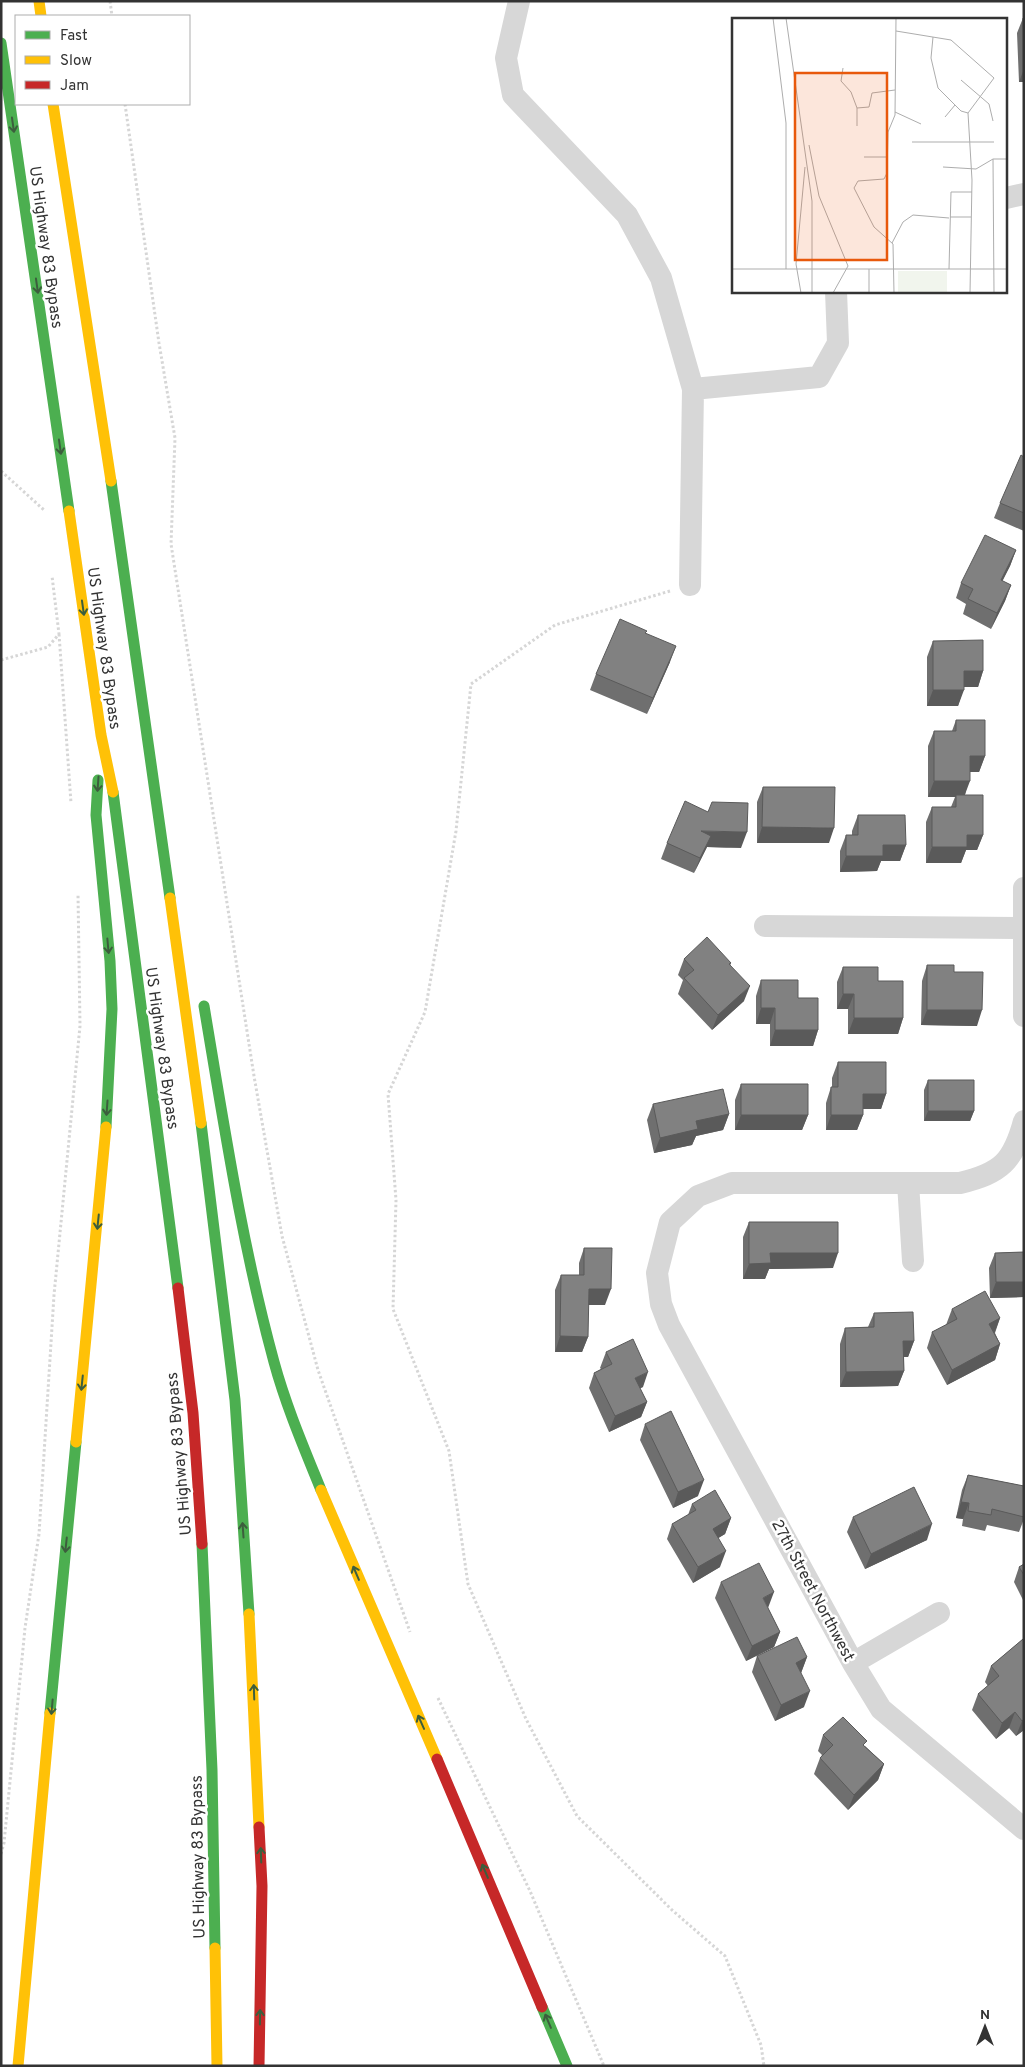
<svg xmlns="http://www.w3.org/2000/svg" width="1025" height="2067" font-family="Overpass,sans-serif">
	<rect width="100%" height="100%" fill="#fff"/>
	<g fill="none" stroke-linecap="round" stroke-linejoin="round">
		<!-- path -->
		<path stroke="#d6d6d6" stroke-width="3" stroke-dasharray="2.5 2.5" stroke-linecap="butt" d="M110,1L112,16
			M125,104L159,343L175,438L171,544L254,1076L282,1236L318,1370L410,1632
			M1,471L44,510
			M670,591L555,625L471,684L456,831L425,1012L388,1094L396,1200L393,1309L449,1451L468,1584L526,1719L577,1816L672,1910L725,1956L761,2045L764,2066
			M59,634L71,803
			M1,660L48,647L59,634L52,576
			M438,1698L530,1891L604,2066
			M1,1854L4,1843L25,1628L39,1534L54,1295L80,1026L78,894"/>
		<!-- street -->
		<path stroke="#d7d7d7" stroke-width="22" d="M519,1L506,58L513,95L627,215L661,278L693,389
			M1006,198L1024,194
			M690,585L693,389L819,377L838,343L836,291
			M1024,888V1016
			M765,926L1023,928
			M1024,1121C1013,1162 1001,1173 960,1183H732L698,1196L670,1222L657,1273L661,1304L669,1325L853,1663L881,1709L1024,1829
			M908,1183L913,1261
			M853,1663L939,1613"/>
		<!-- fast -->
		<path stroke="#4caf50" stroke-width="11" d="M1,43L69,511
			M111,481L170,898
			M98,780L96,815L110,961L112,1009L106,1127
			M113,792L178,1288
			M204,1006C224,1125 242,1245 274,1362C286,1406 304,1448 321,1490
			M201,1123L235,1400L249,1614
			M202,1544L212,1770L215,1948
			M50,1713L76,1442
			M542,2007L567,2066"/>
		<!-- slow -->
		<path stroke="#ffc107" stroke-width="11" d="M39,1L41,16
			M53,104L111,481
			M69,511L101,735L113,792
			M170,898L201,1123
			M76,1442L106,1127
			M321,1490L437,1759
			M249,1614L259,1827
			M215,1948L217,2066
			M18,2066L50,1713"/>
		<!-- jam -->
		<path stroke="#c62828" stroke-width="11" d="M178,1288L193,1413L202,1544
			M437,1759L542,2007
			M259,2066L262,1886L259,1827"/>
	</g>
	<!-- wall -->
	<path fill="#6f6f6f" d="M1024,17V82H1019L1017,33L1023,18Z
		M1024,457V531L994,518L1000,503Z
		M1016,550L1010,566L1002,581L1011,585L1005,601L991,629L963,614L966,604L956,598L961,583Z
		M646,633L670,662L647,714L590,690L596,674Z
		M933,641L983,671L978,687H964L958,706H927V657Z
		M956,720L985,756L979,772H970L965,795L983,835L977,850H966L961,863H926V822L932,807H951L955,797H928V746L934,731H952Z
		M763,787L829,843H757V802Z
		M858,815L906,845L900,861H881L877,871L840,872V851L846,835H852V831Z
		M667,843L741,848L707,847L694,873L661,859Z
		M684,959L731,963L730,966L744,1001L712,1030L678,994L683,980L678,975Z
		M927,965L954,972L977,1026L921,1025L922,981Z
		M843,967L878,981L903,1018L898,1034H848V1009H837V982Z
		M761,980L798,998L818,1030L813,1046H770V1024H756V996Z
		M838,1062L886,1094L881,1109H863V1115L857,1130H826V1103L831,1087H832V1078Z
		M928,1080L974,1111L970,1121H924V1090Z
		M741,1084L808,1115L802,1130H735V1100Z
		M653,1104L729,1114L723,1130L696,1136L692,1145L654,1153L647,1120Z
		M749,1222L833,1268L769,1269L765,1279H743V1237Z
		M584,1248L605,1305H588V1337L582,1352H555V1290L561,1275H579V1263Z
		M1024,1252V1297L990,1298L989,1268L995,1253Z
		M952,1309L1000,1318L995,1333L1000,1344L995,1360L947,1385L927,1348L932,1332L946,1325Z
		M874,1313L914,1341L908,1357H904V1371L898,1386L840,1387V1344L845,1328L868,1327Z
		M606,1352L643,1387L640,1388L647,1402L641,1417L609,1432L589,1388L594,1373L601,1369L600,1368Z
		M645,1424L698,1496L673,1508L640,1440Z
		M968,1475L1024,1486V1519L1019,1532L987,1525L985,1531L962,1526L963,1519L956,1518L962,1490Z
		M692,1504L731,1518L725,1534L718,1538L720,1567L693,1583L667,1539L672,1524L688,1515Z
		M853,1517L927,1540L865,1569L847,1532Z
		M1024,1564V1602L1014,1582L1019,1567Z
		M721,1582L768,1608L780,1632L774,1647L746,1661L715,1598Z
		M1023,1639L1024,1730L1016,1736L1009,1728L996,1739L972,1710L978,1694L988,1686L985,1682L991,1666Z
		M757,1656L807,1657L801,1673L804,1707L775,1721L752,1672Z
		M823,1735L865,1746L884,1764L878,1780L848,1810L814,1774L820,1758L822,1755L818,1751Z"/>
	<!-- shaded-wall -->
	<path fill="#5a5a5a" d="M1024,69V82H1019Z
		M1016,550L1010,566L995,596L1001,580Z
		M1011,585L1005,601L991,629L997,613Z
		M676,646L670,662L647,714L653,698Z
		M964,671H983L978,687H958Z
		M933,690H964L958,706H927Z
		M970,756H985L979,772H964Z
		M934,781H970L964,797H928Z
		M762,827L834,828L829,843H757Z
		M701,831L747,832L741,848L707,847L694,873L700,858Z
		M967,835H983L977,850H966L961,863H926L932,847Z
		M883,845H906L900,861H881L877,871L840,872L846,856Z
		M750,986L744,1001L712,1030L718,1015Z
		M843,994H854L848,1009H837Z
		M761,1008H775L770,1024H756Z
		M927,1010H982L977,1026L921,1025Z
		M854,1018H903L898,1034H848Z
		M775,1030H818L813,1046H770Z
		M863,1094H886L881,1109H857Z
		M928,1111H974L970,1121H924Z
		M729,1114L723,1130L696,1136L692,1145L654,1153L660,1138L696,1121Z
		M741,1115H808L802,1130H735Z
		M831,1115H863L857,1130H826Z
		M770,1253H838L833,1268L769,1269L765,1279H743L749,1264Z
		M996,1282H1024V1297L990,1298Z
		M589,1289H611L605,1305H583Z
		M1000,1318L994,1334L989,1324Z
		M560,1336L588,1337L582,1352H555Z
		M903,1341H914L908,1357H898Z
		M1000,1344L995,1360L947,1385L952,1370Z
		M904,1371L898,1386L840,1387L846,1372Z
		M648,1372L643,1387L630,1393L635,1378Z
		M647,1402L641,1417L609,1432L615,1416Z
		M704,1480L698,1496L673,1508L678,1492Z
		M961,1502L969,1503L963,1519L956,1518Z
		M731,1518L725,1534L707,1545L713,1529Z
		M932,1524L927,1540L865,1569L871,1554Z
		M726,1551L720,1567L693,1583L698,1567Z
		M774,1592L768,1608L763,1598Z
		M780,1632L774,1647L746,1661L752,1646Z
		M807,1657L801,1673L796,1663Z
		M810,1691L804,1707L775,1721L781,1705Z
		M1015,1712L1009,1728L996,1739L1002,1723Z
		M1024,1719V1730L1016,1736L1022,1721Z
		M884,1764L878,1780L848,1810L854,1795Z"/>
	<!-- building -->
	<path fill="#818181" stroke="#5a5a5a" d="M1024,17V42L1023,18Z
		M1021,455L1024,457V513L1000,503Z
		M985,535L1016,550L1001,580L1011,585L997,613L968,599L973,589L961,583Z
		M620,619L647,631L645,633L676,646L653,698L596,674Z
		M983,640V671H964V690H933V641Z
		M956,720H985V756H970V781H934V731H956Z
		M763,787H835L834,828L762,827Z
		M956,795H983V835H967V847H932V807H956Z
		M685,801L708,812L712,802L748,803L747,832L701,831L711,836L700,858L667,843Z
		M858,815H905L906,845H883V856H846V835H858Z
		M707,937L731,963L729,964L750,986L718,1015L684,978L694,970L684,959Z
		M927,965H954V972H983L982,1010H927Z
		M843,967H878V981H903V1018H854V994H843Z
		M761,980H798V998H818V1030H775V1008H761Z
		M838,1062H886V1094H863V1115H831V1087H838Z
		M928,1080H974V1111H928Z
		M741,1084H808V1115H741Z
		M723,1089L729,1114L696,1121L698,1129L660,1138L653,1104Z
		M749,1222H838V1253H770L771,1263L749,1264Z
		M584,1248H612L611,1289H589L588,1337L560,1336L561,1275H584Z
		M1024,1252V1282H996L995,1253Z
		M985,1291L1000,1318L989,1324L1000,1344L952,1370L932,1332L957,1319L952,1309Z
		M913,1312L914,1341H903L904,1371L846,1372L845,1328L874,1327V1313Z
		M633,1339L648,1372L635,1378L647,1402L615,1416L594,1373L612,1364L606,1352Z
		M671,1411L704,1480L678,1492L645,1424Z
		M968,1475L1024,1486V1517L992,1509L991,1515L968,1511L969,1503L961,1502Z
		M914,1487L932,1524L871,1554L853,1517Z
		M715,1490L731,1518L713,1529L726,1551L698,1567L672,1524L696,1510L692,1504Z
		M759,1563L774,1592L763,1598L780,1632L752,1646L721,1582Z
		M1024,1564V1575L1019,1567Z
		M797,1637L807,1657L796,1663L810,1691L781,1705L757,1656Z
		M1023,1639L1024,1641V1719L1022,1721L1015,1712L1002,1723L978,1694L999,1676L991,1666Z
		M843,1717L867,1741L863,1745L884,1764L854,1795L820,1758L833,1745L823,1735Z"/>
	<!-- one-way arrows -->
	<defs><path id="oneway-shaft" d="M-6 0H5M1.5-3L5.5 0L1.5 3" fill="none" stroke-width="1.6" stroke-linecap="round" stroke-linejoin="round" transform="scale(1.25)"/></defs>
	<g stroke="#3c5e3d">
		<use href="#oneway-shaft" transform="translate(13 125) rotate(82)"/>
		<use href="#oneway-shaft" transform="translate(37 286) rotate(82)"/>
		<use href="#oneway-shaft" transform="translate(60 447) rotate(82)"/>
		<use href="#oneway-shaft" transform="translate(83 608) rotate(82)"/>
		<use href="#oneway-shaft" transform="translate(98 784) rotate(94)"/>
		<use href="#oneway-shaft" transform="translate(108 946) rotate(85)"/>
		<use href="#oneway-shaft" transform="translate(107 1108) rotate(94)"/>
		<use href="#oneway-shaft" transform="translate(98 1222) rotate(96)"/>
		<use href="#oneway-shaft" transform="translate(82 1383) rotate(96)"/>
		<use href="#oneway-shaft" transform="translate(243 1530) rotate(-94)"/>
		<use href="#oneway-shaft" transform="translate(66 1545) rotate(96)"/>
		<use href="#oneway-shaft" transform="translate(356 1573) rotate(-113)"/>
		<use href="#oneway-shaft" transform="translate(254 1692) rotate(-92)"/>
		<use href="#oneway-shaft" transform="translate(52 1707) rotate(95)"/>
		<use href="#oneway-shaft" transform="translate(421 1722) rotate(-114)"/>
		<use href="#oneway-shaft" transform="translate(261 1855) rotate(-92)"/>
		<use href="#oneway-shaft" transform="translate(485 1871) rotate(-113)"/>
		<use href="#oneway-shaft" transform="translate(260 2017) rotate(-89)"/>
		<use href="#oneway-shaft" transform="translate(548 2021) rotate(-113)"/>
	</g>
	<g text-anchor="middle" stroke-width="5" stroke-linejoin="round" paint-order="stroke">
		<!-- street labels -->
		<g font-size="16" fill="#333" stroke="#fff">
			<text transform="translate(47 247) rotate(82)" y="6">US Highway 83 Bypass</text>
			<text transform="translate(105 648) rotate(82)" y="6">US Highway 83 Bypass</text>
			<text transform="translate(163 1048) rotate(82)" y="6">US Highway 83 Bypass</text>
			<text transform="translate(178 1454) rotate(-95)" y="6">US Highway 83 Bypass</text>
			<text transform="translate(814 1590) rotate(62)" y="6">27th Street Northwest</text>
			<text transform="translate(197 1857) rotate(-91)" y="6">US Highway 83 Bypass</text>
		</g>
	</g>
	<!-- overview -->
	<g transform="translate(732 18)">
		<rect width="275" height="275" fill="#fff"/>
		<path d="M166,253H215V275H166Z" fill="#f1f5ed"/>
		<path fill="none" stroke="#adadad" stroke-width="1" d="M41,0L54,105V251M54,0L80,183V275M164,13L219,22L262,60L236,95L240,162L238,275M201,19L199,40L206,70L229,93L236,95M111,50L109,63L119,74L125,90M229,62L257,86L261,103M163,94L189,106M213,99L223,87M125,108V90L137,89L140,75L163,72M180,124H262M77,127L87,178L116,248L101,275M132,139H155M261,141L262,275M211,149L244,151L261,141H275M218,199H239M160,225L171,204L181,197L217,200M0,251H64M64,251H275M137,251V275M217,251L219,174H240M69,275L64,246L73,149M162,275L161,226L142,209L122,170L126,163L152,161L155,155L156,114L163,97L164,0"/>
		<path fill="#e8590c" fill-opacity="0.15" stroke="#e8590c" stroke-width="2.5" d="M63,55H155V242H63Z"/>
		<rect width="275" height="275" fill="none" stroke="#333" stroke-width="2.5"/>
	</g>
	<!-- border -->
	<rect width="1025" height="2067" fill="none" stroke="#333333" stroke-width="5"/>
	<!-- legend -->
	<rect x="15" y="15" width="175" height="90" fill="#ffffff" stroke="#adadad"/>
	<rect x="25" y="31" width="25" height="8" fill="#4caf50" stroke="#adadad"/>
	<text x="60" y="40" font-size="15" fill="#333333">Fast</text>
	<rect x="25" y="56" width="25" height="8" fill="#ffc107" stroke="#adadad"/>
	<text x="60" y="65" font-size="15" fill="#333333">Slow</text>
	<rect x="25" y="81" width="25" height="8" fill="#c62828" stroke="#adadad"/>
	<text x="60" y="90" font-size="15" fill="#333333">Jam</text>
	<!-- north arrow -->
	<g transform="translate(985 2027)" stroke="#ffffff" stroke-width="4" paint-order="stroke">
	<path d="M0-4L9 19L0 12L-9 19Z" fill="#333333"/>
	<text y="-8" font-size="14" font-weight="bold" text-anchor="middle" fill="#333333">N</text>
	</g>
</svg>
